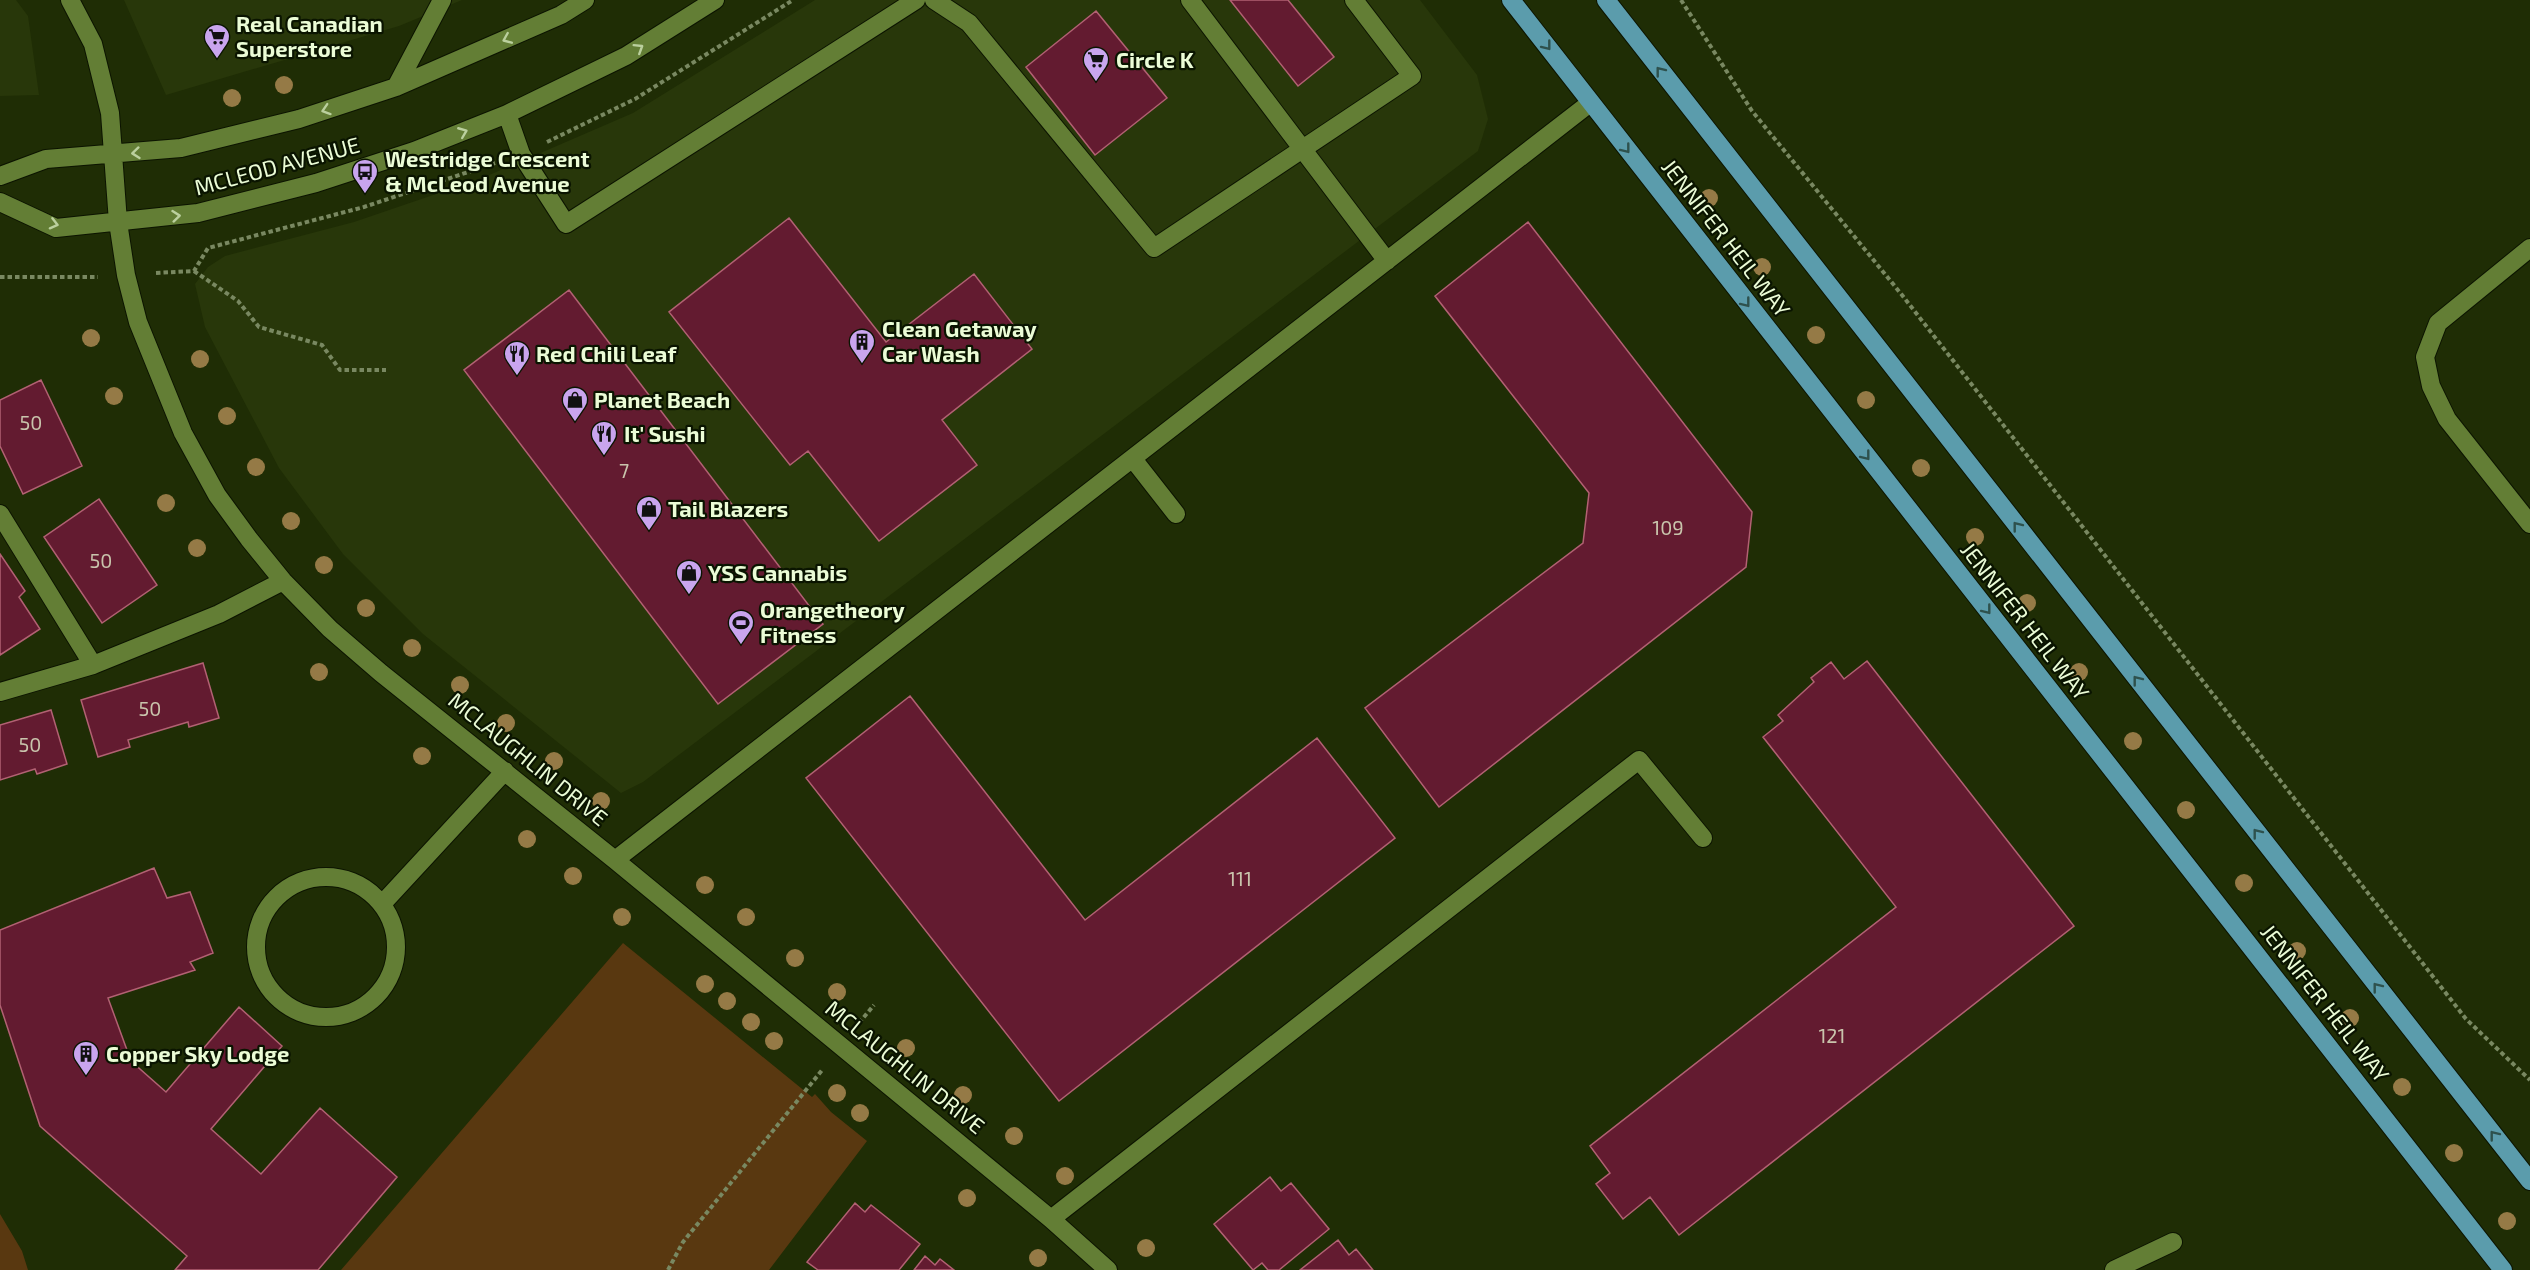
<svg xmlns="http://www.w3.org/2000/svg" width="2530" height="1270" font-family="'Exo 2',sans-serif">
	<rect width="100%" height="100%" fill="#1f2d05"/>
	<!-- built -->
	<path fill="#28370a" d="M0,0H16L28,16L39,95L0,96Z
		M124,0H462L399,26L166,95Z
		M815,0H1420L1477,75L1488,119L1478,151L643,782L621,793L423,634L343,554L279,468L205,327L195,284L208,267L225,256L354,222L480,179L633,113Z"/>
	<!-- green -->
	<path fill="#593810" d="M623,943L812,1097L815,1094L831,1112L867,1141L769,1270H341Z
		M0,1214L22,1251L28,1270H0Z"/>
	<!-- building -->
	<path fill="#631b30" stroke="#b26173" stroke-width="1.5" d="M1230,0H1288L1334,57L1298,86Z
		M1096,11L1167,98L1095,155L1026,67Z
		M789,218L886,342L974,274L1032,349L942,420L977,465L879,541L808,451L790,465L669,312Z
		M1528,222L1752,512L1746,567L1439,807L1365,708L1583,543L1589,493L1435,296Z
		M569,290L823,624L718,704L464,370Z
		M41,380L82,466L23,494L0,446V400Z
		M99,499L157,585L102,623L44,537Z
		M0,554L25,591L19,597L40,629L0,655Z
		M1867,661L2074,926L1679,1235L1650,1197L1623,1219L1596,1184L1610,1173L1590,1146L1896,907L1763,737L1783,721L1778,715L1814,682L1811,678L1831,662L1844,679Z
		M203,663L219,718L189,727L188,722L128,740L130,747L98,757L81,700Z
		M910,696L1085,920L1317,738L1395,838L1059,1101L806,778Z
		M51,710L67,764L37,774L35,769L0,780V725Z
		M154,868L167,898L190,892L213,953L190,962L195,970L108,998L131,1061L166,1092L239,1007L282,1046L211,1129L261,1174L320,1108L397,1177L318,1270H175L187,1256L40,1126L0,1005V930Z
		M1270,1177L1281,1191L1291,1183L1329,1229L1279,1270H1268L1262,1263L1253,1270L1214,1224Z
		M855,1203L865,1212L871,1205L920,1244L899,1270H818L807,1262Z
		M1338,1240L1349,1255L1356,1249L1373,1270H1300Z
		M925,1256L935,1265L940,1259L954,1270H914Z"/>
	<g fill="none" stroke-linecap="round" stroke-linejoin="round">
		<defs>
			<path id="minor" d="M70,0L93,44L110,113L118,222L126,275L138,322L183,433L217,495L249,539L283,581L330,629L381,673L615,860L1051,1219L1108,1270
				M934,0L969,23L1154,248L1412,76L1354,0
				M1190,0L1387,261
				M396,87L442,0
				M507,114L521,154L566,224L916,0
				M0,176L46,159L181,148L299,119L396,87L561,15L585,0
				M0,202L56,228L198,213L316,183L414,151L507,114L626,56L715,0
				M2530,248L2438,323L2425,357L2431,386L2447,419L2530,524
				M1133,459L1176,514
				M0,514L93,665
				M0,692L93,665L219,614L283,581
				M615,860L1590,103
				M256 947a70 70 0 1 1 140 0a70 70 0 1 1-140 0Z
				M383,903L505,771
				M1051,1219L1639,760L1703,838
				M2114,1270L2173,1242"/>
			<path id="major" d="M1511,0L2503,1270
				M1606,0L2530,1181"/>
		</defs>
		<!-- minor casing -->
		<use href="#minor" stroke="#0c1401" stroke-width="20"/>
		<!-- major casing -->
		<use href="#major" stroke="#0c1401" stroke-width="20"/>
		<!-- path -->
		<path stroke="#798861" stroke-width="4" stroke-dasharray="4.5 3" stroke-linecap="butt" d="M1681,0L1752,111L1902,295L2466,1019L2530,1080
			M547,142L635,99L793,0
			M194,271L238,301L259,327L322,345L340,370H386
			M156,273L194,271L208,248L364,207L495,163
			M0,277H98
			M859,1023L874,1005
			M668,1270L683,1242L823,1069"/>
		<!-- minor -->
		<use href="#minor" stroke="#637e35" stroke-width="18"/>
		<!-- major -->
		<use href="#major" stroke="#5b9cac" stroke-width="18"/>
	</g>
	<!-- trees -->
	<g fill="#957a46">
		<circle cx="284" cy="85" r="9"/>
		<circle cx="232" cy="98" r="9"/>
		<circle cx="1709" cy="198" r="9"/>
		<circle cx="1762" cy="267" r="9"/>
		<circle cx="1816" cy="335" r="9"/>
		<circle cx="91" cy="338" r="9"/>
		<circle cx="200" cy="359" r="9"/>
		<circle cx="114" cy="396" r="9"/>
		<circle cx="1866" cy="400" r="9"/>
		<circle cx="227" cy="416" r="9"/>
		<circle cx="256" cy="467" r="9"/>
		<circle cx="1921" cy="468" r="9"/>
		<circle cx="166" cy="503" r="9"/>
		<circle cx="291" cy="521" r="9"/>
		<circle cx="1975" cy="537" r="9"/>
		<circle cx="197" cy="548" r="9"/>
		<circle cx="324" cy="565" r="9"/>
		<circle cx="2027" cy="603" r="9"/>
		<circle cx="366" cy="608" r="9"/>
		<circle cx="412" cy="648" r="9"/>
		<circle cx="319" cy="672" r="9"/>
		<circle cx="2079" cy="672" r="9"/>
		<circle cx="460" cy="685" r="9"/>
		<circle cx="506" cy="723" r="9"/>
		<circle cx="2133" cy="741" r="9"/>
		<circle cx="422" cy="756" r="9"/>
		<circle cx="554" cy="761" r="9"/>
		<circle cx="601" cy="801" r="9"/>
		<circle cx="2186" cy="810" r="9"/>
		<circle cx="527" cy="839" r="9"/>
		<circle cx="573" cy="876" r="9"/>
		<circle cx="2244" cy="883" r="9"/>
		<circle cx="705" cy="885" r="9"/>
		<circle cx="622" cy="917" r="9"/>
		<circle cx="746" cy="917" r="9"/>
		<circle cx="2297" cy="951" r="9"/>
		<circle cx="795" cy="958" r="9"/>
		<circle cx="705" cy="984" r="9"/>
		<circle cx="837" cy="992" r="9"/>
		<circle cx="727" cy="1001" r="9"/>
		<circle cx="2350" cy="1018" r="9"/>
		<circle cx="751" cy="1022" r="9"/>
		<circle cx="774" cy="1041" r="9"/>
		<circle cx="906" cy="1048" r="9"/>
		<circle cx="2402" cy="1087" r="9"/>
		<circle cx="837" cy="1093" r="9"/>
		<circle cx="963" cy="1095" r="9"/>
		<circle cx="860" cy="1113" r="9"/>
		<circle cx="1014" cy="1136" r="9"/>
		<circle cx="2454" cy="1153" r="9"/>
		<circle cx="1065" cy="1176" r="9"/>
		<circle cx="967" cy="1198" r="9"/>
		<circle cx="2507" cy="1221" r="9"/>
		<circle cx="1146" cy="1248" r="9"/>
		<circle cx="1038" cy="1258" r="9"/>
	</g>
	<!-- one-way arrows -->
	<defs><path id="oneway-chevron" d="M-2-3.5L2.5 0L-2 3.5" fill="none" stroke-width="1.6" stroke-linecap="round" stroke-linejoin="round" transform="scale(1.5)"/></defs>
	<g stroke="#bbd09e">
		<use href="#oneway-chevron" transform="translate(507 39) rotate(157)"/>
		<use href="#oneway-chevron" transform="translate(639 48) rotate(-32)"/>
		<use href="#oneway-chevron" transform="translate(326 110) rotate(162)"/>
		<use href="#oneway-chevron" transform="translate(463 132) rotate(-22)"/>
		<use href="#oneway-chevron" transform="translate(136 153) rotate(174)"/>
		<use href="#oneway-chevron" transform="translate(176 216) rotate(-6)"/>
		<use href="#oneway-chevron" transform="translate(54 224) rotate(14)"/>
	</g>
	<g stroke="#2e514d">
		<use href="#oneway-chevron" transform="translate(1547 46) rotate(52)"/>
		<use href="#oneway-chevron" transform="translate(1660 71) rotate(-128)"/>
		<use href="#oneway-chevron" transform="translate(1626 149) rotate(52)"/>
		<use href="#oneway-chevron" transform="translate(1746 303) rotate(52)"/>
		<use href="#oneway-chevron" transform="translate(1866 456) rotate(52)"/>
		<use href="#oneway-chevron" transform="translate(2017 526) rotate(-128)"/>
		<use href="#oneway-chevron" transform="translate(1987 610) rotate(52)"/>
		<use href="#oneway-chevron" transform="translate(2137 680) rotate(-128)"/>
		<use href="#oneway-chevron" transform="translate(2257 833) rotate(-128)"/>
		<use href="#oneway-chevron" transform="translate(2377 987) rotate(-128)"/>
		<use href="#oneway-chevron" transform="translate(2494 1135) rotate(-128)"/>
	</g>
	<!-- icons -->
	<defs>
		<symbol id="supermarket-pin" viewBox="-11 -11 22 30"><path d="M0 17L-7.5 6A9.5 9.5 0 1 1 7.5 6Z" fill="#c9a5ee" stroke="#0a1400"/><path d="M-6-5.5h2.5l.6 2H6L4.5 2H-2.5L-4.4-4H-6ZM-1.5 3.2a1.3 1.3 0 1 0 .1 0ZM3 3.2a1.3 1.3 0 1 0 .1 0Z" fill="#111"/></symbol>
		<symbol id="bus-pin" viewBox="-11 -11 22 30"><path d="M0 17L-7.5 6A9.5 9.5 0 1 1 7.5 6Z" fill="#c9a5ee" stroke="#0a1400"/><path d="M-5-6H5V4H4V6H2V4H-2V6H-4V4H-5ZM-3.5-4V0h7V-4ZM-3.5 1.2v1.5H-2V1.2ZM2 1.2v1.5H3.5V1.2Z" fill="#111"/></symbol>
		<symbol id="building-pin" viewBox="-11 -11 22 30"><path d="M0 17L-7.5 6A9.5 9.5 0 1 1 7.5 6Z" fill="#c9a5ee" stroke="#0a1400"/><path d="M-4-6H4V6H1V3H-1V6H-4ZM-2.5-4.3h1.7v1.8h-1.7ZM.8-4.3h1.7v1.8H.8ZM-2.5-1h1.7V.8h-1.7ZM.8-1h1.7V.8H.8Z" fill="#111"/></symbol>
		<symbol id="restaurant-pin" viewBox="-11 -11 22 30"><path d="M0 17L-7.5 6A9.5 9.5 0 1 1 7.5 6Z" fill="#c9a5ee" stroke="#0a1400"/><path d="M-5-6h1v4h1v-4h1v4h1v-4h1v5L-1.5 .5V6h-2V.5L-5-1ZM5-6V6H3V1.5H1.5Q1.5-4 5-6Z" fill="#111"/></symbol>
		<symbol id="shop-pin" viewBox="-11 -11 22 30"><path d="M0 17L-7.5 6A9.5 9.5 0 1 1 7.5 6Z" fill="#c9a5ee" stroke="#0a1400"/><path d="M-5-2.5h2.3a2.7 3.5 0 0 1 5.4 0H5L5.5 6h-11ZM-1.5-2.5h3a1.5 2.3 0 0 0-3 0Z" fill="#111"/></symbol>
		<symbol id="stadium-pin" viewBox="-11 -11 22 30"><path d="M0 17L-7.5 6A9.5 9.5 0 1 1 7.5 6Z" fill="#c9a5ee" stroke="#0a1400"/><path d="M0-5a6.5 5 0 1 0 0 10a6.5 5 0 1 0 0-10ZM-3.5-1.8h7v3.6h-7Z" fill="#111"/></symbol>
	</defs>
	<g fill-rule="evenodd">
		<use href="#supermarket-pin" x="202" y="22" width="30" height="40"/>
		<use href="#supermarket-pin" x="1081" y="45" width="30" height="40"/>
		<use href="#bus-pin" x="350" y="157" width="30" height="40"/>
		<use href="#building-pin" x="847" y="327" width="30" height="40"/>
		<use href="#restaurant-pin" x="502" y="339" width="30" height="40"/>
		<use href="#shop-pin" x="560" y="385" width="30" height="40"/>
		<use href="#restaurant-pin" x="589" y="419" width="30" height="40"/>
		<use href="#shop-pin" x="634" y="494" width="30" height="40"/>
		<use href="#shop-pin" x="674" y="558" width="30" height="40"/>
		<use href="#stadium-pin" x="726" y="608" width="30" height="40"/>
		<use href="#building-pin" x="71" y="1039" width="30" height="40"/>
	</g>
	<g text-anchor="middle" stroke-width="4.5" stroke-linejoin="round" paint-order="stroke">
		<!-- number labels -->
		<g font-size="20" fill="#c9c4ac">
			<text x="31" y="430">50</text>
			<text x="624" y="478">7</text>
			<text x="1668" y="535">109</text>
			<text x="101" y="568">50</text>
			<text x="150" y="716">50</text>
			<text x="30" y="752">50</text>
			<text x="1240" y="886">111</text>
			<text x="1832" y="1043">121</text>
		</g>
		<!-- poi labels -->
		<g font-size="22" font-weight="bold" fill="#ebfcd6" stroke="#0a1400" text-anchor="start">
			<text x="236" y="32">Real Canadian<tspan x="236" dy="25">Superstore</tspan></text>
			<text x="1116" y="68">Circle K</text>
			<text x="385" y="167">Westridge Crescent<tspan x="385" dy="25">&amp; McLeod Avenue</tspan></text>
			<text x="882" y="337">Clean Getaway<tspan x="882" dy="25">Car Wash</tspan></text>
			<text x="536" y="362">Red Chili Leaf</text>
			<text x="594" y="408">Planet Beach</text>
			<text x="624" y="442">It' Sushi</text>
			<text x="668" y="517">Tail Blazers</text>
			<text x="708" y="581">YSS Cannabis</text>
			<text x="760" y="618">Orangetheory<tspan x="760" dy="25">Fitness</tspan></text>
			<text x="106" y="1062">Copper Sky Lodge</text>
		</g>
		<!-- street labels -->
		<g font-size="22" fill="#ebfcd6" stroke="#0a1400">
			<text transform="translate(277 166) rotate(-15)" y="8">MCLEOD AVENUE</text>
			<text transform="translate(1726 238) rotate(52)" y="8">JENNIFER HEIL WAY</text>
			<text transform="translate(2025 621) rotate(52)" y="8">JENNIFER HEIL WAY</text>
			<text transform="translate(528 759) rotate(39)" y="8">MCLAUGHLIN DRIVE</text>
			<text transform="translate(2325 1003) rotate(52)" y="8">JENNIFER HEIL WAY</text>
			<text transform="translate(905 1067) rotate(39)" y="8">MCLAUGHLIN DRIVE</text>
		</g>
	</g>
</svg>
